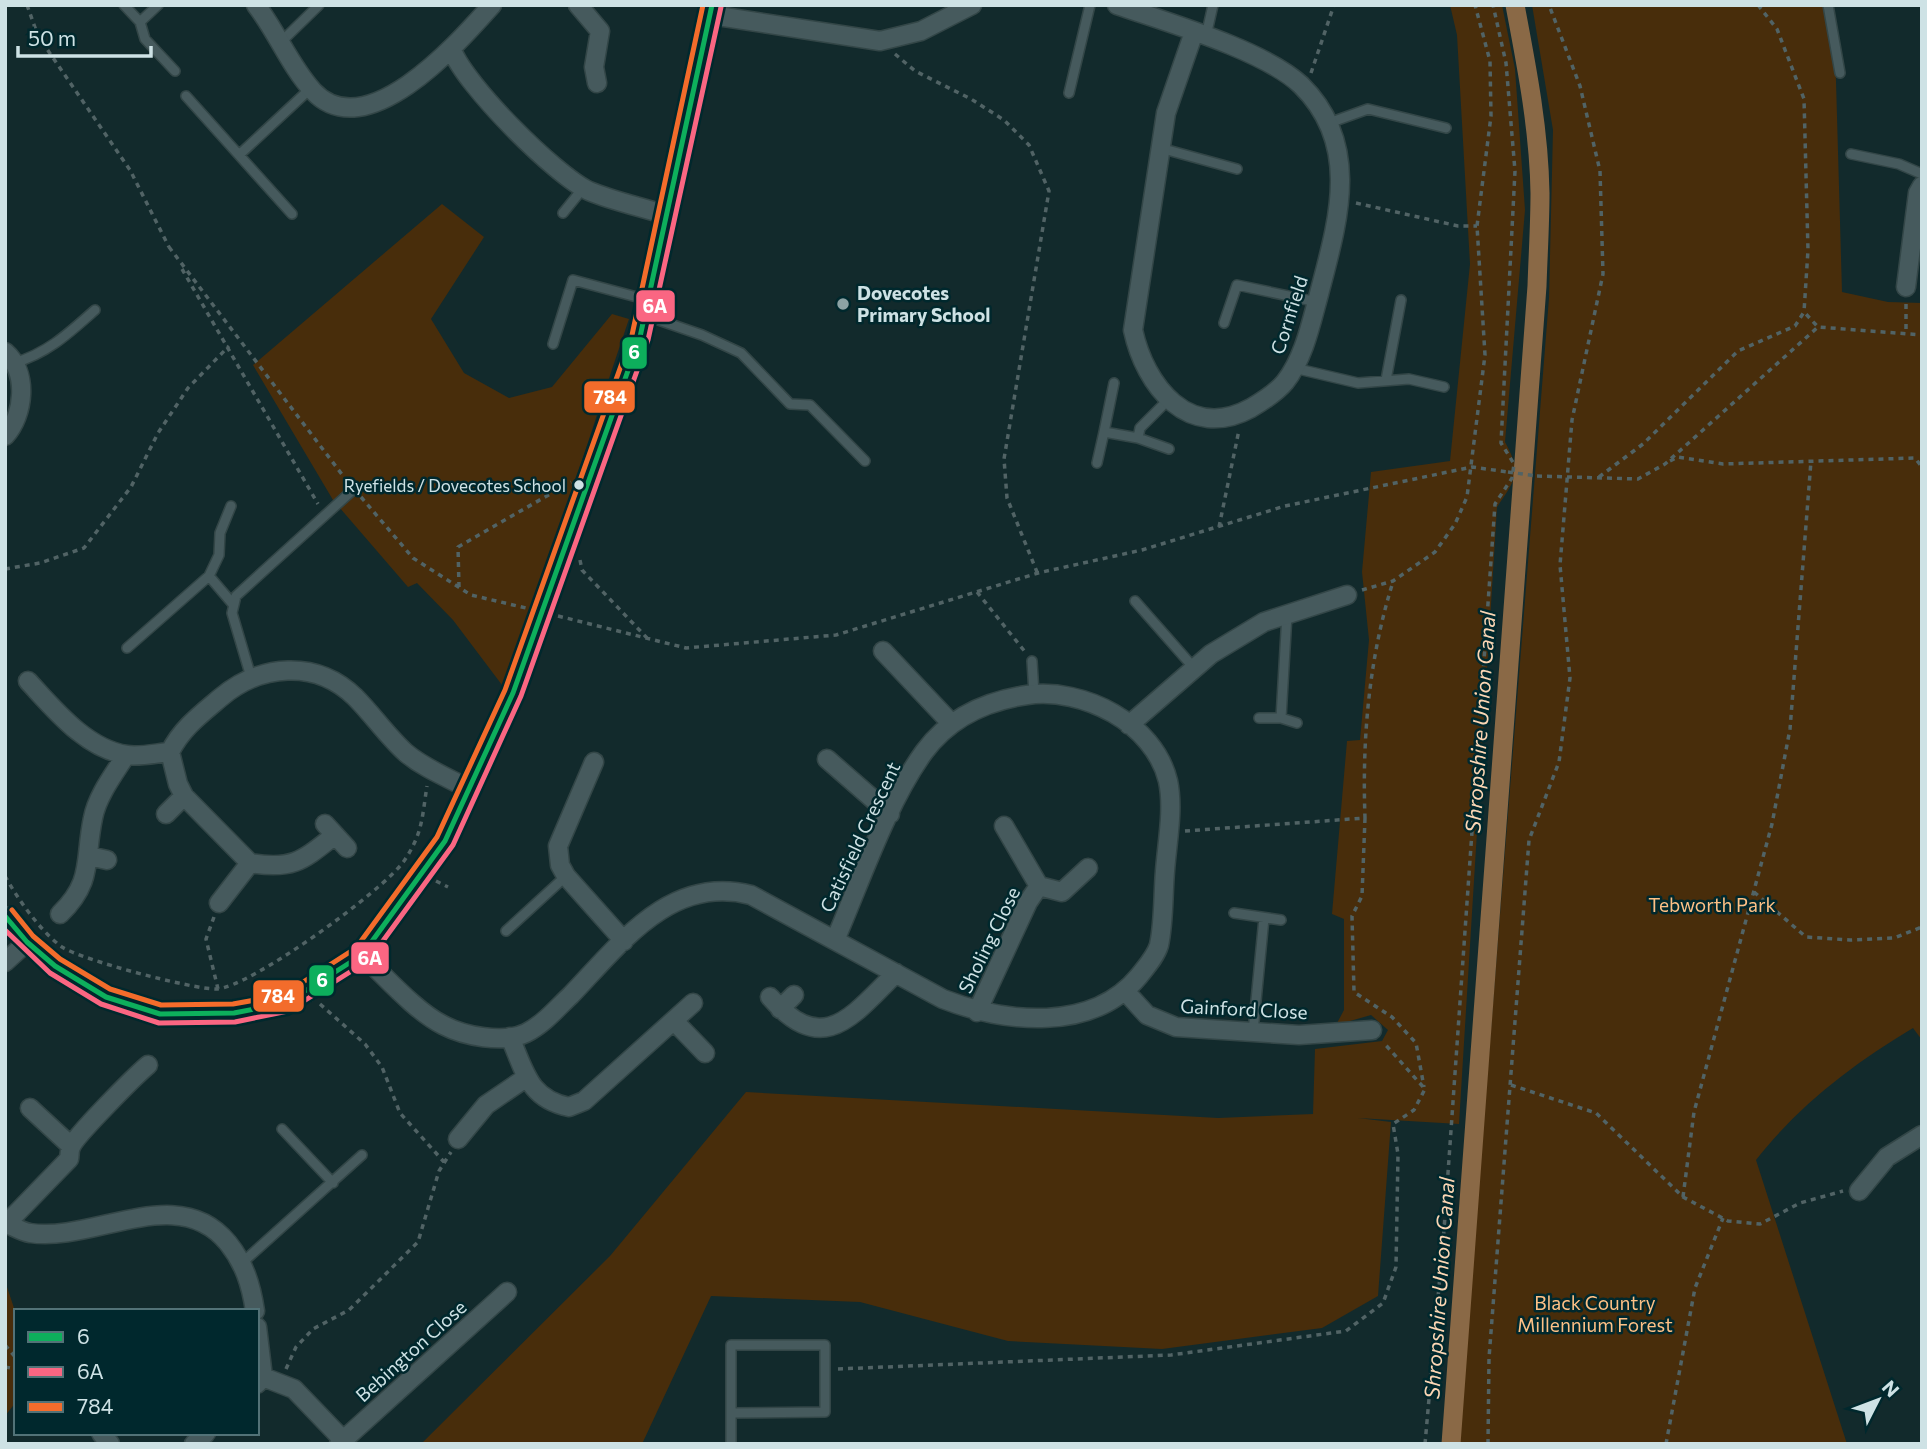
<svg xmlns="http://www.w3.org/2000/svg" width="1927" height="1449" font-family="Commissioner,sans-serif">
	<rect width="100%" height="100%" fill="#122a2c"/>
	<!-- green -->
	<path fill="#482d0b" d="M1450,5H1502L1515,69L1525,210L1505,442C1522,473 1516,479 1497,507L1459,1124L1358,1118L1391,1122L1378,1296L1322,1328L1162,1349L1008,1341L860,1302L711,1296L642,1444H421L610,1256L746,1092L1218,1118L1313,1114L1315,1049L1382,1041L1388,1030L1371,1015L1336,1025L1344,1010V919L1332,914L1347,741L1360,740L1369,640L1362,572L1371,472L1450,461L1470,264L1457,35Z
		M1532,5H1829L1834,11L1842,292L1888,302L1922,303V1040L1913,1028C1853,1064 1799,1105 1756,1160L1847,1444H1458L1549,298L1553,130Z
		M442,204L484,237L431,319L464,373L509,398L552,387L612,314L629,319C587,441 551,565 502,685L453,620L417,583L408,587L333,500L253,365Z
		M5,1281L16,1314V1402L5,1416Z"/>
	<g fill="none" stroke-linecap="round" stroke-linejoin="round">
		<!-- canal -->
		<path stroke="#8a6946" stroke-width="19" d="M1451,1444L1537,286C1538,255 1540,224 1540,193C1539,130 1527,68 1515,5"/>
		<defs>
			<path id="lane" d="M124,5L140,22L145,39L175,71
				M1828,5L1840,73
				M140,22L158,5
				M1206,36L1213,5
				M281,42L319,5
				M1069,93L1090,5
				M186,96L239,155L311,88
				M1329,123L1368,109L1446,128
				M1160,148L1237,169
				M1851,154L1899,164L1922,174
				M239,155L292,214
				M563,213L584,187
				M644,315L702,335L741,353L790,404L810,405L865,461
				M1224,323L1237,285L1317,302
				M553,344L573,280L648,300
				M14,363C48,353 69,333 95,310
				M1294,368L1358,383L1409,379L1444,387
				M1386,380L1401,300
				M1114,383L1104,432L1138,438
				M1169,399L1140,428L1138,438L1169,449
				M1097,463L1104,432
				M209,576L232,603
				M1135,601L1194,668
				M127,648L209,576L219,555L220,533L231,506
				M1032,661L1034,694
				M251,677L232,613L236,596L354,489
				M1259,718H1281L1297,723
				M1281,718L1287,614
				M1234,913L1281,920
				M506,931L566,876
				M1253,1032L1264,918
				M282,1129L333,1183
				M243,1262L362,1155
				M731,1444V1345H825V1412L731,1413"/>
			<path id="street" d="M256,5C277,32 290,66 313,91C366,148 458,43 492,5
				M578,5L600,31L594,67L597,83
				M1117,5C1166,22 1264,50 1301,85C1362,145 1338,221 1319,294C1311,323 1304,358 1285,382C1276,393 1263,401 1251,408C1189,442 1145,386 1133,330L1166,113L1194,32
				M711,15L880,41L921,31L972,5
				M452,50C465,85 555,175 589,191C613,201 641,207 666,215
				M1906,287L1918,193L1922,186
				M5,352C29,373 24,415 5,436
				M553,584L640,337L712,5
				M883,651L951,723
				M28,681C54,709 86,749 127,755C140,757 157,753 170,752
				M1129,725L1211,654L1264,622L1347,595
				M827,759L890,814
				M594,762L558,846L560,865L566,876L624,941
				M166,814L184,796
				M325,824L347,848
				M1004,826L1039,886L1062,892L1088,868
				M89,856L107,860
				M250,863L184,796L178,784L170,752C181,729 201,714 220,698C260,664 316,659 355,697C373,715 387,736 406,753C425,769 449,778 471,790
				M219,903L250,863C293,870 302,861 335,835
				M60,914C94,881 84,860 93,818C97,796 114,774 126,755
				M5,916L27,942L55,966L106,997L133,1007L160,1014L234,1013L286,1003L306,993L362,955L445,841L513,693L535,633
				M362,955C385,976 415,1011 443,1025C464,1036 503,1044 526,1033C544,1024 557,1008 571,995C621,943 671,874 751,895L943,999C1005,1023 1092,1033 1139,976C1146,967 1156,956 1159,945C1164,922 1163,894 1165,871C1167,843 1174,809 1168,781C1154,723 1083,687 1027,695C986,701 949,718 924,752C887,803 861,880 836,938
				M5,962L27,942
				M1126,992L1147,1015L1176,1027L1299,1035L1372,1030
				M770,997C823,1059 853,1015 896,973
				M780,1009L794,995
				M977,1012L1028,902L1039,886
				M675,1022L705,1053
				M510,1037C525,1072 529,1099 569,1107L584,1101L693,1003
				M30,1108L71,1146
				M458,1139L486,1105L527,1077
				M1859,1191L1887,1157L1922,1135
				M5,1223C13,1226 22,1232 30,1233C94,1243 178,1181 228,1243C244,1263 251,1284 255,1311
				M7,1223L69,1159C70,1155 69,1151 71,1147C75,1136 135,1076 148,1065
				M257,1327L263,1377L257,1384
				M263,1377L294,1389L343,1440
				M101,1433L110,1444
				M194,1444L206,1433
				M339,1444L507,1292"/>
		</defs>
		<!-- lane casing -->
		<use href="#lane" stroke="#334647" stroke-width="12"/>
		<!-- street casing -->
		<use href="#street" stroke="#334647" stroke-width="21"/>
		<!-- path -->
		<path stroke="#516365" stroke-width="3.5" stroke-dasharray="5 5" stroke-linecap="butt" d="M27,5L38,36L130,170L169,247
			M1758,5L1777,29L1804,99L1808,250L1804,312
			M895,54L915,71L971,99L1004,120L1029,145L1049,191L1004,459L1007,498L1037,572
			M1311,73L1334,5
			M1356,203L1458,226H1477
			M169,247L347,481
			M182,269L318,504
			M1906,304V333
			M1670,461L1678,457L1723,464L1915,458L1922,467
			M1537,476L1638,479L1665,464L1818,327L1922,335
			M1599,477L1643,444L1738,351L1795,326L1804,312L1818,327
			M361,497L413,558L471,595L526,608
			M1219,527L1239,430
			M580,560L582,570L647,638
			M5,569L40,563L84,548L131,487L158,433L188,388L229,346
			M459,587L458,547L571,482
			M1362,590L1393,581L1435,552L1455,524L1467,497L1485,355L1477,226L1491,116L1490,61L1475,5
			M977,592L1026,653
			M558,616L686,648L836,635L1038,573L1142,550L1285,506L1472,467L1508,472
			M1365,818L1362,896L1352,916L1354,992L1392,1017L1416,1043L1424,1087
			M1185,831L1365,818C1362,739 1369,657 1393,582
			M5,876C17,898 41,932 62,947C82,960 191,989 216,989C250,988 384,890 404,861C423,833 422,817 427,786
			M436,881L448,887
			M1754,892L1806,937L1850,940L1894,938L1922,927
			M214,917L206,939L218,989
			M320,1004L365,1044L382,1067L400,1113L444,1162
			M1511,1085L1596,1113L1683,1197L1728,1221L1760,1224L1800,1203L1843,1191
			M1683,1197L1694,1112L1772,824L1790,729L1811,461
			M5,1345L16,1358
			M5,1367L16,1369
			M286,1369L296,1347L313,1329L349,1310L418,1242L439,1171L451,1152
			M838,1369L1171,1355L1346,1331L1383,1303L1396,1267L1398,1154L1393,1124L1414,1110L1425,1089L1383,1042
			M1425,1444L1444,1230L1495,504L1512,478L1514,464L1501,443L1515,171L1506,63L1493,5
			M1488,1444L1489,1358L1529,840L1559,762L1570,678L1560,565L1572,420L1603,274L1600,171L1580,86L1549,5
			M1666,1444L1695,1288L1723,1218"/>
		<!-- lane -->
		<use href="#lane" stroke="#465a5d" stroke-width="9"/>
		<!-- street -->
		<use href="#street" stroke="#465a5d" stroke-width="18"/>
		<defs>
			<path id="street-bridge" d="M535,633L553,584"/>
		</defs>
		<!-- street-bridge casing -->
		<use href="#street-bridge" stroke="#334647" stroke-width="21" stroke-linecap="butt"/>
		<!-- path-bridge -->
		<path stroke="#516365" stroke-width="3.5" stroke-dasharray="5 5" stroke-linecap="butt" d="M1508,472L1537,476"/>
		<!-- street-bridge -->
		<use href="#street-bridge" stroke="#465a5d" stroke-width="18"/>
		<defs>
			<path id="bus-1" d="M5,916L27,942L55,966L106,997L160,1014L234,1013L286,1003L362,955L445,841L513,693L640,337L712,5"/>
			<path id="bus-2" d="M5,930L50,973L101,1004L159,1023L235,1022L288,1011L369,960L453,845L521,696L648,340L721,7"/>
			<path id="bus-3" d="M12,910L33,936L60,959L110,989L161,1005L233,1004L283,995L356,948L437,837L505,690L632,335L703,5"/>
		</defs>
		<!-- bus-1 casing -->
		<use href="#bus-1" stroke="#00282d" stroke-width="10"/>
		<!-- bus-2 casing -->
		<use href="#bus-2" stroke="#00282d" stroke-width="10"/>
		<!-- bus-3 casing -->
		<use href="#bus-3" stroke="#00282d" stroke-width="10"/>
		<!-- bus-1 -->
		<use href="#bus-1" stroke="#0daf5c" stroke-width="5"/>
		<!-- bus-2 -->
		<use href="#bus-2" stroke="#fa6682" stroke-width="5"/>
		<!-- bus-3 -->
		<use href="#bus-3" stroke="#f36c2b" stroke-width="5"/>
	</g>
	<!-- markers -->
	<circle fill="#8ca2a4" stroke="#00282d" stroke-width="2.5" cx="843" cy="304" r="7"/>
	<circle fill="#cee2e5" stroke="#00282d" stroke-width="2.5" cx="579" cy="485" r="6"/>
	<g text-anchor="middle" stroke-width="5" stroke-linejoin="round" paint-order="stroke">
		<!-- bus labels -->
		<g font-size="17" fill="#cee2e5" stroke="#00282d" text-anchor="end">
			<text x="566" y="492">Ryefields / Dovecotes School</text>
		</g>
		<!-- poi labels -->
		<g font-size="19" font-weight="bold" fill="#cee2e5" stroke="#00282d" text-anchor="start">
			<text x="857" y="300">Dovecotes<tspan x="857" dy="22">Primary School</tspan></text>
		</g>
		<!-- street labels -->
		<g font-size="19" fill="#cee2e5" stroke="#00282d">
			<text transform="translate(1289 315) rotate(-72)" y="7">Cornfield</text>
			<text transform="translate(860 837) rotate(-65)" y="7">Catisfield Crescent</text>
			<text transform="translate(989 940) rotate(-64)" y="7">Sholing Close</text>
			<text transform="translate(1244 1009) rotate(3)" y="7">Gainford Close</text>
			<text transform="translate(411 1351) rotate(-42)" y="7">Bebington Close</text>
		</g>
		<!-- park labels -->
		<g font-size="19" fill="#fec186" stroke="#00282d">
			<text x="1712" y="912">Tebworth Park</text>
			<text x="1595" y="1310">Black Country<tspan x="1595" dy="22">Millennium Forest</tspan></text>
		</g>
		<!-- water labels -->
		<g font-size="21" font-style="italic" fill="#fbd6b4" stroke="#00282d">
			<text transform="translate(1481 722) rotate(-86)" y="7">Shropshire Union Canal</text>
			<text transform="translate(1440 1288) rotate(-86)" y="7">Shropshire Union Canal</text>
		</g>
	</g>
	<g stroke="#00282d" stroke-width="2.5">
		<rect x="635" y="289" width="41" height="34" rx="7" fill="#fa6682"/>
		<rect x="621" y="336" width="27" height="34" rx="7" fill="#0daf5c"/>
		<rect x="583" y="380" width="53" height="34" rx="7" fill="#f36c2b"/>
		<rect x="350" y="941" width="40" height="34" rx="7" fill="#fa6682"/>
		<rect x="308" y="964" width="27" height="33" rx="7" fill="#0daf5c"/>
		<rect x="252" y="979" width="53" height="34" rx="7" fill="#f36c2b"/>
	</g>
	<g font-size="19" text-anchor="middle" font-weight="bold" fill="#fff">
		<text x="655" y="313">6A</text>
		<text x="634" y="359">6</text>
		<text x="610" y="404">784</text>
		<text x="370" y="965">6A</text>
		<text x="322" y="987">6</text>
		<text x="278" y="1003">784</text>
	</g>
	<!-- border -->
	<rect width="1927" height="1449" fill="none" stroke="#cee2e5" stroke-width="14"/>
	<!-- legend -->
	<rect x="14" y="1309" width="245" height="126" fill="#00282d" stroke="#527277" stroke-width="2"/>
	<rect x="28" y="1332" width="35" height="10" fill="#0daf5c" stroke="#527277" stroke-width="2"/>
	<text x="77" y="1344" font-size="21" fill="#cee2e5">6</text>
	<rect x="28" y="1367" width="35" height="10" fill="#fa6682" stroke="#527277" stroke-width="2"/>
	<text x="77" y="1379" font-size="21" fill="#cee2e5">6A</text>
	<rect x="28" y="1402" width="35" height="10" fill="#f36c2b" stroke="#527277" stroke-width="2"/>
	<text x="77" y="1414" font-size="21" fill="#cee2e5">784</text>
	<!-- north arrow -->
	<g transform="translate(1878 1400) rotate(48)" stroke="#00282d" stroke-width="5" paint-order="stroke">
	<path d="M0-5L12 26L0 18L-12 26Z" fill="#cee2e5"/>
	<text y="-10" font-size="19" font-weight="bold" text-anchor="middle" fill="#cee2e5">N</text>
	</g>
	<!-- scale -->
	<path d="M18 46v10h133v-10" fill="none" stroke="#cee2e5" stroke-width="3.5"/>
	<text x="28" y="46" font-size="21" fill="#cee2e5" stroke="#00282d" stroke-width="5" paint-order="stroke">50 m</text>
</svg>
